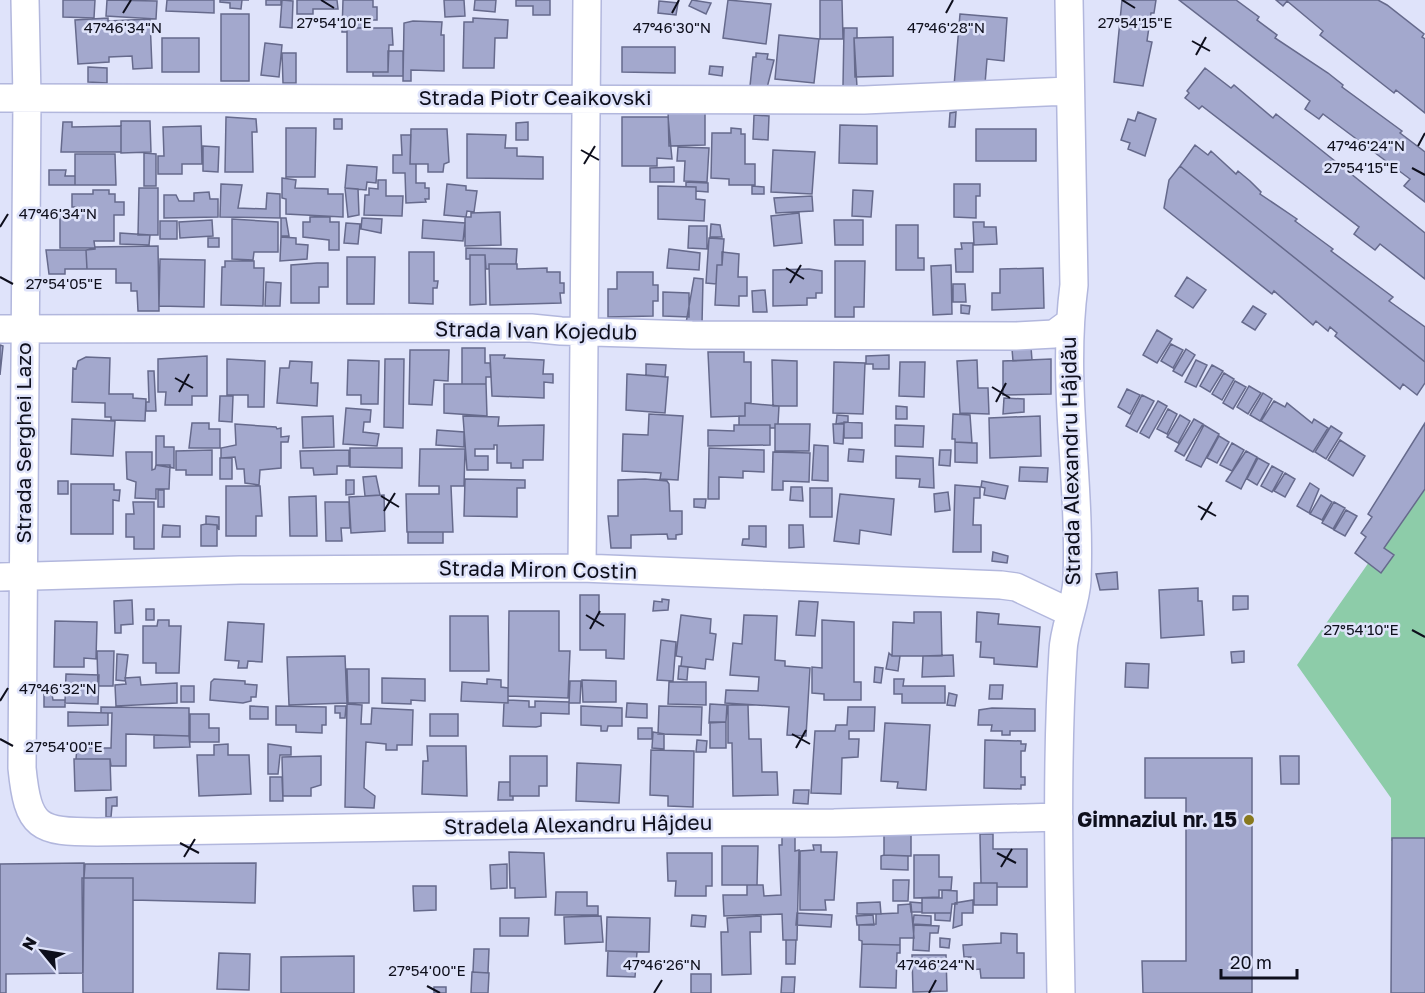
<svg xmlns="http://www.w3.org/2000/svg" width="1425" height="993" font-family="'Golos Text',sans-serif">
	<rect width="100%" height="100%" fill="#dfe3fa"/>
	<!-- green -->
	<path fill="#8dcca9" d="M1425,482V840L1391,841V798L1297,665Z"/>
	<!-- building -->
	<path fill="#a3a8cd" stroke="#666a8c" stroke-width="1.5" d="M63,0H95L94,18L63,17Z
		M107,0L157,1L156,19L106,16Z
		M167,0H214V13L166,11Z
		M220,0H249H242L241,9L230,8V3L220,2Z
		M266,0H281V5H266Z
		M282,0L293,1L292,28L280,27Z
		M297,0H337L338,9H313V14H297Z
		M343,0H373V7H377V20H370V28H347V32H342Z
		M444,0H464L465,16L445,17Z
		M475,0H496L495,12L474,10Z
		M516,0H550V15H533V6H516Z
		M692,0L711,3L706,14L689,6Z
		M728,0L771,4L766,44L723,38Z
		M820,0H842L843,39H820Z
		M1122,0H1156L1154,13H1151L1147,41L1152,42L1143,86L1114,82Z
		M1179,0H1236L1259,17L1257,20L1277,35L1275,38L1328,73L1343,85L1342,87L1402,131L1400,133L1425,152V202L1404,186L1410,179L1323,114L1319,119L1305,109L1310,101Z
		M1276,0H1378L1387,5L1424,34L1422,37L1425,39V113L1396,90L1394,93L1320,35L1323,31L1287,1L1283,6Z
		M659,1L678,3L676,15L658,13Z
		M221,14H249V81H221Z
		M960,14L1007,18L1004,61L987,59L985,84L954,86Z
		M108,18V21L150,19L152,68L133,69L132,56L109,57V62L78,64L75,20Z
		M473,18L508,20L507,38H495L494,68H463L464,22H473Z
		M413,21L442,22L441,35H444V71L411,70V81H403L404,23Z
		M347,28H392L393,45H389L388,72H347Z
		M844,28H857V38H854L857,87L843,86Z
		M779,35L819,39L814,83L775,79Z
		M893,37V76L855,77L854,38Z
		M162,38H199V72H162Z
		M265,43L282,45L279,77L261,75Z
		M622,47H675V73L622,72Z
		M388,51H403V76H373V72H388Z
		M282,53H296V83H283Z
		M756,53L768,54L767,59L774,60L767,88L750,86L753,57H756Z
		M710,66L723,67L722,76L709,74Z
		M88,67L107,68V83L88,82Z
		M1205,68L1231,88L1234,85L1273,118L1276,114L1425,233V279L1380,244L1375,250L1354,234L1359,227L1202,106L1199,109L1185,98L1189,93L1187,91Z
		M668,109H705V145L669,146Z
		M956,112L955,127H949L950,113Z
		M1138,112L1156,119L1145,156L1128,149L1130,143L1121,140L1128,119L1135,121Z
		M754,115L769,116L768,140L753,139Z
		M226,117L256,119L257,132H252L253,172H225Z
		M622,117H668L672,159L657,158V166H622Z
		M334,119H342V129H334Z
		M121,121H150L151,152L121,153Z
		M63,122H72V127L121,126V152H61Z
		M528,122V140H516V123Z
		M840,125L877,126V164L839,163Z
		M201,126L202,164H182V174H158V156H164L163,127Z
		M286,128H316L315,177H286Z
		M731,128L741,129V134H745V164H755V185H729V179L711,178L712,133H731Z
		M411,129H447L449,162L444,164L443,172H428V164H410Z
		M976,129H1036V161H976Z
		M467,134L506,135L505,148H517V156L543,157V179L467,178Z
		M401,135H411L410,164H416V183H425V188H429V199H425L426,202L406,203L405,173H393V155H402Z
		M1195,145L1208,155L1211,151L1236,174L1238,171L1250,181L1261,192L1260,194L1297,219L1295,221L1333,249L1331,251L1393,297L1389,301L1425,327V362L1180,166Z
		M203,146L219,147L218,172L203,171Z
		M678,147L709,148L707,182L684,181L685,161H677Z
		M773,150L815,152L812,194L771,192Z
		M144,153L156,154V186H144Z
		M75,154H115L116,185H75Z
		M347,165L377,167L376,183L367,182L366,190L345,188Z
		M1180,166L1425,362V383L1417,395L1403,384L1400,389L1335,336L1337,333L1330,327L1328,331L1316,321L1313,325L1274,291L1272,294L1164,208L1169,180Z
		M674,167V182H650V168Z
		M49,170H66L65,176H75V185H49Z
		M282,178L296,180L295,188L328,189V194H343V217L286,214V199L282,198Z
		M378,180H386V196H403L402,216L364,215L365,195H369V188L378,189Z
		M686,182L708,183V192L696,191V187H686Z
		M221,184L242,185L238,208L266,209L267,193L280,194V218L220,217Z
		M447,184L466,186V190L477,191L474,212L467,211L466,217L444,215Z
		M954,184H980V196H976V218L954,217Z
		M658,186L696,187V199L705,200L704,221L658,219Z
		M752,186L764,187V194H752Z
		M139,188H158V235H138Z
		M345,188L358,189L359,215L348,217Z
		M93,190H109V194H115V202H124V215H114V241H94L95,248H60V213H76V207H72V194H93Z
		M853,190L873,191L871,217L852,216Z
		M209,192L210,199H218V217L164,218V195H176L179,201H194V193Z
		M812,196L813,211L776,213L774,198Z
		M500,212L501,245L465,246V217H471V213Z
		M799,213L802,243L774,246L771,216Z
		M310,217H330V222H339V250H329V240L303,237V222H310Z
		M281,218H286L289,236H281Z
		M362,218L382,219L381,233L361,229Z
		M232,219L278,222V252H254L253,260L232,259Z
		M212,220L213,236L180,238L179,222Z
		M423,220L465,223L463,241L422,238Z
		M834,220H863V245H835Z
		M160,221H177V239H160Z
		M973,222H984V227H996L997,244L974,245Z
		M346,223L360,224L358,244L344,243Z
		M711,224L720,225L722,237H710Z
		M896,225H918V258H924V270H896Z
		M689,226H707V249L688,248Z
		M120,233L150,235L149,245L120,244Z
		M281,237L296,238V244L308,245L307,259L280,261Z
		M208,238H219V247H208Z
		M709,238L724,239L722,265H717L716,284L706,283Z
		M961,243H973V272H956L955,249H962Z
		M158,246L159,311H138L137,291H131V283H116V269H87L86,250L95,249V247Z
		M466,248L517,249L516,264H489V269H486L485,255H470V259H466Z
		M669,249L700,253L699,270L667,268Z
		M46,250H86L87,269H65V274H49Z
		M409,252H434V281H438L437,288H433V304L409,303Z
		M722,252L739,254L738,277H747V296H739V306L715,305L717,265H722Z
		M470,255H485L486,304L470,305Z
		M347,257H375L374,304H347Z
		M160,259L205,260L204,307L159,306Z
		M225,261H254V268H264L263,306L221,305L222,267H225Z
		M835,261H865L864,307H854V317H835Z
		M317,263H328V287H319V303H291V265Z
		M489,264H517V269L547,268V272H560V283H564V293H560L561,303L490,305Z
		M951,265L952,314L933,315L931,266Z
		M1043,268L1044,308L992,310V293H1000V269Z
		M809,269L822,271V293H816V298H807V305L773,306V270Z
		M617,272H653V285H658V301H653V316L608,317V289H617Z
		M1187,277L1206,290L1193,308L1175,296Z
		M694,278L703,279L702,324L686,323Z
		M266,282L281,283L280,306H265Z
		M953,284H965L966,302H953Z
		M765,290L767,312H753L752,291Z
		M663,292L689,293V317L663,316Z
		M961,305L970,306L969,314L961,313Z
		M1253,306L1266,314L1255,330L1242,322Z
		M1157,330L1172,339L1157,363L1143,355Z
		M1171,344L1183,350L1173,368L1161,361Z
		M0,345L3,346L0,375Z
		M1031,347L1032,360L1013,361L1012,349Z
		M462,348H485V363H490L491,377H486V384H462Z
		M1186,349L1195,355L1182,376L1173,371Z
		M410,350H449L448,381L434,380L432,405L409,404Z
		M708,352H744V362H751V403H745V416L711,417Z
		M490,355H505L504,358L544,360L543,374H553V383L544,382V398L492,396Z
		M889,355V369H873V364H866V356Z
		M207,356V396H192V405H165L166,392H158V359Z
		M86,357L110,358L109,394H133V398L146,399L145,421L111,420V417H105V403L72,402L73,368L76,369L78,361Z
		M227,359L265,361L264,407H248V395H227Z
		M385,359H404L403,428L384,427Z
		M1051,359V394L1003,395V361Z
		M348,360L379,361L378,404H361V395H347Z
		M772,360L797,361V406H773Z
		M977,360L978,388H988L989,414L960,413L957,361Z
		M1196,360L1207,365L1196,387L1185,382Z
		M290,361L312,362L311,383H318L317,406L277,403L280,368H289Z
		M834,362L865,363L863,414L833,413Z
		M900,362H925L924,397L899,396Z
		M646,364L666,365L665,377L646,375Z
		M1212,365L1223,371L1210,392L1200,386Z
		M148,371H154L156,411H146V402H149Z
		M1224,373L1234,379L1222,400L1212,394Z
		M627,374L668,377L665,413L626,410Z
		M1235,381L1246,387L1233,409L1223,403Z
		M444,384H486L487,416L444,413Z
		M1249,386L1261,393L1248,414L1237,407Z
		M1127,389L1140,395L1130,414L1118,407Z
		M1263,393L1272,399L1260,421L1250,415Z
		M1142,395L1154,401L1137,432L1126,426Z
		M220,396H233L232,422L219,421Z
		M1004,398L1024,399V412L1003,414Z
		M1158,401L1167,406L1149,438L1140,433Z
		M1274,401L1285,407L1287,403L1312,423L1314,419L1328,428L1313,452L1261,421Z
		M745,403L779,406L778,424H775V428H770V425H739V416H745Z
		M896,406L907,407V419H896Z
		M346,408L371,410L370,422H364L363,432L379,434L377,446L343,444Z
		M1168,409L1177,414L1167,434L1157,429Z
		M649,414L683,416L678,480L660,479L661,473L622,471L623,434L648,435Z
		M953,414L970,415L972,443L955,442V439H952Z
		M837,415L848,416V422L836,424Z
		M1180,415L1190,421L1178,443L1167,437Z
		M333,416L334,447L303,448L302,417Z
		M463,416L499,417L498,426L544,425L543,460H523V468H511V463H497V445H494V449H475V456H488V470H467Z
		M1040,416L1041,456L990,458L989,418Z
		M72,419L115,421L113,456L71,454Z
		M1194,419L1203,424L1184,456L1175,451Z
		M844,422L862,423V438H844Z
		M192,423H209V429H220V448H189Z
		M1425,423V489L1384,548L1394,555L1381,573L1355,553L1366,537L1361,533L1372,517L1368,514Z
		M235,424L276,427L277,429L281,428V437L289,436L288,442H281V468L260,470L259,485L245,483L244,469H237L235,457L221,458V448L236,445Z
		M775,424H810L809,451H775Z
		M833,424H844L843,444L834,443Z
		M734,425H770V445L708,446V430L734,431Z
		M895,425L924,426L923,447L895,446Z
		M1204,425L1219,434L1201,467L1186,460Z
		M1331,426L1342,433L1326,459L1315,452Z
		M437,430L464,432V447L436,445Z
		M156,436H164V447H174V468L156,465Z
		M1219,436L1229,442L1217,463L1207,458Z
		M1340,440L1365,456L1353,476L1328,460Z
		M955,442L977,443V463L955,462Z
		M1232,443L1244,450L1232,471L1220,465Z
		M814,445L828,446V481L812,480Z
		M350,448H402V468L350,467Z
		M709,448L764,450V472L743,471V478L719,477V499H708Z
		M420,449H465L464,486H451L453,532H407L406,494H439V486H419Z
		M849,449L864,450L863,462L848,461Z
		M212,450V475H186V470H176V451Z
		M349,450V466H337V474L314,475L313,468H301L300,451Z
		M940,450H951L950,466L939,465Z
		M1246,451L1257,457L1241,489L1226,481Z
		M126,452H152V470L155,469L156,465H170L169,489H156V499L135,498L136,482L127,479Z
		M773,452L810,453L809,482L783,481V490H772Z
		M896,456L933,458L934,488L919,487L920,479L896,478Z
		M220,458H232V479H220Z
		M1258,458L1269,464L1257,485L1247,479Z
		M1272,466L1283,472L1272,492L1261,486Z
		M1020,467L1048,468L1047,482L1019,481Z
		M1285,473L1295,479L1285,497L1274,491Z
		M376,476L380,495L365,496L363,477Z
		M465,479L525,480V488H517V517L464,516Z
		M645,479L667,481L669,484L670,511H682V534L676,535V539H668L667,534L631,535V548H611L608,516H618V480Z
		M346,480H354V494L346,495Z
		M58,481H68V494H58Z
		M982,481L1008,486L1005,499L984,495L985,488L981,487Z
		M1310,483L1319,489L1309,513L1297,506Z
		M71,484H114V490H120L119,501L113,500V534H71Z
		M955,485L980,487V498H974L973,525H981V552H953Z
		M226,486H260L262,516H256V536H226Z
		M791,487H802L803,501L790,500Z
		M810,488H832V517H810Z
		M158,490H164V507H158Z
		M948,492L950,510L935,512L934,494Z
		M840,494L894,499L891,535L860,530L859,544L834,541Z
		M384,495L385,531L351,533L349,497Z
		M1321,495L1332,502L1322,520L1310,514Z
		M316,496L317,536H290L289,497Z
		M694,499H706L705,508L694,507Z
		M133,502H154V549H134V537H126V514H134Z
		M325,502H349L350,528H341L342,541H326Z
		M1334,502L1345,508L1333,529L1322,523Z
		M1346,510L1357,516L1345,536L1334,530Z
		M206,516L219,517V530L217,525L206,524Z
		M206,524L217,525V546H201V525Z
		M163,525L180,526V537H162Z
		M789,525H803L804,547L789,548Z
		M749,526H766V547L742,545L743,539H749Z
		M408,532H443V543H408Z
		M993,552L1008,556L1007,563L992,561Z
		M1117,572L1118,589L1100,590L1096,574Z
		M1198,588V601H1202L1204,635L1161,638L1159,590Z
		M580,595H599V614H625L624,659L606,658V650H580Z
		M1233,596H1248V609L1233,610Z
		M662,599L669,600L668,610L653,611L654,601L662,602Z
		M132,600L133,624L121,625V633H115L114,601Z
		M799,601L818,602L815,636L796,635Z
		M146,609H154V620H146Z
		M509,611H559V651H570L568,698L508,696Z
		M914,612H941L942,656H892L893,622L914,623Z
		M977,612L999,614L998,624L1040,627L1037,667L994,664V658L980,657L981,642H976Z
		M681,615L711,619L710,633L716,634L713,660L706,659L705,669L681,666L682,657L676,656Z
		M744,615L777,616L775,660L785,661V666L810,668L806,736L787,735L789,707L725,703L726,690L758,691L759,677L730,675L733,643L742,644Z
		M450,616H488L489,671H450Z
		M158,620H169V626H181L179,673H156V663H143V626H157Z
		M822,620L854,622V682H861V700H824V694L812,693V667L822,668Z
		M55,621L97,622L96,659L84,658V667H54Z
		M228,622L264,624L262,662L248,661L247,668H238L239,661L225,660Z
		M661,640L676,642L673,681L657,680Z
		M97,651H114L113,686H98Z
		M1244,651V662L1232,663L1231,652Z
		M889,653L892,656H900L898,671L886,669Z
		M117,654L128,655L125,681L116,680Z
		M953,655L954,676L922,677L923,656Z
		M345,656L347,703L289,705L287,657Z
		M1126,663L1149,664L1148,688L1125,687Z
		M679,666L688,667L687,680L678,679Z
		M875,667L883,668L881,683L874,682Z
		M347,669H369V703H348Z
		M66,674L99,675L98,704L65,703Z
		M140,677L141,685L177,683V703L116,706L115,685L126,684L125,678Z
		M382,678L425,679V701L411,700V704L382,703Z
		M214,679L245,681V684L257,685L256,697H251V701L243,703L210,700L211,682Z
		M487,679L501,680V687L508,688V703L461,701L462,682L487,684Z
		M894,679H904L903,686H945V703H902V694H894Z
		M582,680L616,681V702H583Z
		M570,681H581L580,703H569Z
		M669,682H706V705L668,704Z
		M990,685H1003L1002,699H989Z
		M181,686H194V702H181Z
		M949,693L957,695L955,706L947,705Z
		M44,694H52L53,700H65V707H44Z
		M508,700L529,701V707H535V701L569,702V714L541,713V726L536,727L503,726L504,703H508Z
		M627,703L647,704V718L626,717Z
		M347,704L362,705L361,724H371L372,708L413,710L412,745H397V750H386V744L366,742L364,788L375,796L374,808L345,807Z
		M710,704L727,705L726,722L709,723Z
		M728,705H748L749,739H761L762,772H777L778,795L733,796L732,743H728Z
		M250,706L268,707V719H250Z
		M276,706L326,707V725H322V733L296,732V725H276Z
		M335,706H346L345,718H340V713H335Z
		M581,706L622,708V726H608L607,731H601V726L581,725Z
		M659,706L702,707L701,735L658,734Z
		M101,707L189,708V736L126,734V766H111L110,759H76L77,748H111L112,713H101Z
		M848,707H875L874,731H849V739H859L858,757L842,758L841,794L811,793L815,731H835L836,725H847Z
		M992,708L1035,709V731H1010V735H1002V731H991L992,725H978L979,710Z
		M68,712L108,713V725L68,726Z
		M190,714H209V728H219V742H190Z
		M430,714H458V736H430Z
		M726,722V748H710V722Z
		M885,723L930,725L926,790L897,788L898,782L881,781Z
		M638,728H652V739H638Z
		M653,732L664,734V749L652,748Z
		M154,735L189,736L190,747L154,748Z
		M697,740L707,741L706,752H696Z
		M985,740L1021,741V744H1026L1025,751H1021V777H1025V785H1021V789L984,788Z
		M228,744V755H249L251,794L199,796L197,755H214V745Z
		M268,744L291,747V755H280L278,774H268Z
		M427,746H466L467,796L422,794L423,761H428Z
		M651,750L694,751L693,807L668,806V796L650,795Z
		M321,756V785L311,788V796H283L282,757Z
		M510,756H547V786H539V796H510Z
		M1280,756H1299V784H1281Z
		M1145,758H1252V993H1143L1142,961H1186V798H1145Z
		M74,759H110L111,790L75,791Z
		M577,763L621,765L619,803L576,801Z
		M270,777H282L283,801H270Z
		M499,782H510V796H513V800H498Z
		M794,790H809L808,804L793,803Z
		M117,797V806H112L111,817H106V798Z
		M782,834H795V851L799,850L797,940H783L782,914L724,916L723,895H747V885H763L764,896L781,895L779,845H782Z
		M980,834H993V849H1027V887H997V883H981Z
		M884,835H911V856L884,855Z
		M1392,838H1425V993H1391Z
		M813,845H821V852H837L834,900H825L826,910H800V851L814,850Z
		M722,846H758L757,885H722Z
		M509,852L544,853L546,897L515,898V888H510Z
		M667,853H712V886H706V896H675L676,881H668Z
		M884,855L908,856V870L881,869V856Z
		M914,855H939V877H952L951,890H939V897L914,898Z
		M84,863L83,973L6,974V993H0V864Z
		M256,863L255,903L133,900V878H84L85,864Z
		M507,864V888L491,889L490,865Z
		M82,878H133V993H83Z
		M893,880H909L908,901H893Z
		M974,883H997V905H974Z
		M413,886H436V910L414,911Z
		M942,890L957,891V904H952L951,913H922V898H942Z
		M556,892H587V906H598V915H555Z
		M973,900V913H962V925L953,928L955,903Z
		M880,902L881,914H857V903Z
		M910,902L922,903V912H911Z
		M911,904L914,938H900V945L862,944V941L859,940V925L876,924V914L898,913V905Z
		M797,913L832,915L831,927L796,925Z
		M935,913H951L950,921L935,920Z
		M692,915L706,916L705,927L691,926Z
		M873,915L874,925H857L856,916Z
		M914,915L931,916V925L913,924Z
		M601,916L603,942L565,944L564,917Z
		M761,916V932H750L751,974L722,975L721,932H728L727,918Z
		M607,917L650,918L649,952L606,951Z
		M500,918H529L528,936H500Z
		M914,925L939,926L938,933H930L929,951L913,950Z
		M1001,933L1017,934V953H1024V978H981L980,969L971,970V957H964L963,945L1001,943Z
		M940,938L950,939L949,948L940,947Z
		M786,940H796L795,964H786Z
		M862,944L900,945V953H897L896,988L860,987Z
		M474,949H489L488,973L473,972Z
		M608,951L637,952L635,977L607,976Z
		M219,953L250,954L249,990L217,989Z
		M912,955H946L947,991L913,992Z
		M354,956V993H281V957Z
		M472,972L489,973L488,993H471Z
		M691,974H711V993H691Z
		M782,977H795L794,993H781Z
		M434,987H446V993H434Z"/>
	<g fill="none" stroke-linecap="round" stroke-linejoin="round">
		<defs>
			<path id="street" d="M25,0L27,98L22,768C28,828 38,832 97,832L584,824L834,823L1059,817
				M0,98L864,100L1069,91
				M0,329L531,328L561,331L692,335L1016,336L1054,334L1069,323
				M582,568L587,0
				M0,577L240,570L582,568L1001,585L1016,587L1069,612
				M1061,993C1059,879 1056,765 1063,651C1064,627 1076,604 1077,580C1081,480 1061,386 1074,285L1069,0"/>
		</defs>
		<!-- street casing -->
		<use href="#street" stroke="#b2b7dd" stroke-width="30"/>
		<!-- street -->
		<use href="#street" stroke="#fff" stroke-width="27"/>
	</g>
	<!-- ticks -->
	<path fill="none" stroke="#0e0f1c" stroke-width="2" d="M321,0L334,8M1122,0L1135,8M123,13L131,0M672,13L679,0M946,13L953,0M1192,41L1210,51M1196,55L1206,37M1418,146L1425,133M581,150L599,160M584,164L595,146M1412,168L1425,175M0,227L8,214M786,268L804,279M0,277L13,284M790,283L801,265M175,378L193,388M992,387L1010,398M179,392L189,374M996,402L1006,383M381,496L399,507M1198,506L1216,516M384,511L395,493M1201,520L1212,502M586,615L604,626M590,629L600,611M1412,630L1425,637M0,701L8,688M792,734L810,744M0,739L13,746M796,748L806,730M180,843L199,853M997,853L1016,863M184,857L195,839M1001,867L1012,849M427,986L440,993M654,993L662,980M929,993L936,980"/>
	<!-- markers -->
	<circle fill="#88791e" stroke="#dfe3fa" stroke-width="2" cx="1249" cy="820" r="6"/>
	<g text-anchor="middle" stroke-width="5" stroke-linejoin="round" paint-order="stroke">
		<!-- street labels -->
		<g font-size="21" fill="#0e0f1c" stroke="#dfe3fa">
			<text x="535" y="105">Strada Piotr Ceaikovski</text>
			<text transform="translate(536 331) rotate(1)" y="7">Strada Ivan Kojedub</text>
			<text transform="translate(24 443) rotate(-90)" y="7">Strada Serghei Lazo</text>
			<text transform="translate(1071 461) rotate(-91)" y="7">Strada Alexandru Hâjdău</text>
			<text transform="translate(538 570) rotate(1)" y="7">Strada Miron Costin</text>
			<text transform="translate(578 825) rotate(-1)" y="7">Stradela Alexandru Hâjdeu</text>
		</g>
		<!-- poi labels -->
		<g font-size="21" font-weight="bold" fill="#0e0f1c" stroke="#dfe3fa" text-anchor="end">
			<text x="1237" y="827">Gimnaziul nr. 15</text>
		</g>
	</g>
	<g font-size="15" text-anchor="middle" fill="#0e0f1c" stroke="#dfe3fa" stroke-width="5" stroke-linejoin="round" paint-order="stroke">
		<text x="334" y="28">27°54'10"E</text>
		<text x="1135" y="28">27°54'15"E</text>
		<text x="123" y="33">47°46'34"N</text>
		<text x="672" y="33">47°46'30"N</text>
		<text x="946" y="33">47°46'28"N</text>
		<text x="1366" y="151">47°46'24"N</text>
		<text x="1361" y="173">27°54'15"E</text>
		<text x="58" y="219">47°46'34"N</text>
		<text x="64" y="289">27°54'05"E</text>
		<text x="1361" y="635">27°54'10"E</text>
		<text x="58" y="694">47°46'32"N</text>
		<text x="64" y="752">27°54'00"E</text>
		<text x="662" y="970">47°46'26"N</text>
		<text x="936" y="970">47°46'24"N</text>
		<text x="427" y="976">27°54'00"E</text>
	</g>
	<!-- north arrow -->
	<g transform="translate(42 951) rotate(300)" stroke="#dfe3fa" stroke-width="4.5" paint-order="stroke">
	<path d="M0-4.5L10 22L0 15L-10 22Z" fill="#0e0f1c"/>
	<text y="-9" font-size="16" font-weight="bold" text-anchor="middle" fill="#0e0f1c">N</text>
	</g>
	<!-- scale -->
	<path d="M1221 969v9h76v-9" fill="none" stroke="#0e0f1c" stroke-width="3"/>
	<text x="1230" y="969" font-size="18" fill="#0e0f1c" stroke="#dfe3fa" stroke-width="4.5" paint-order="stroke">20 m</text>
</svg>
